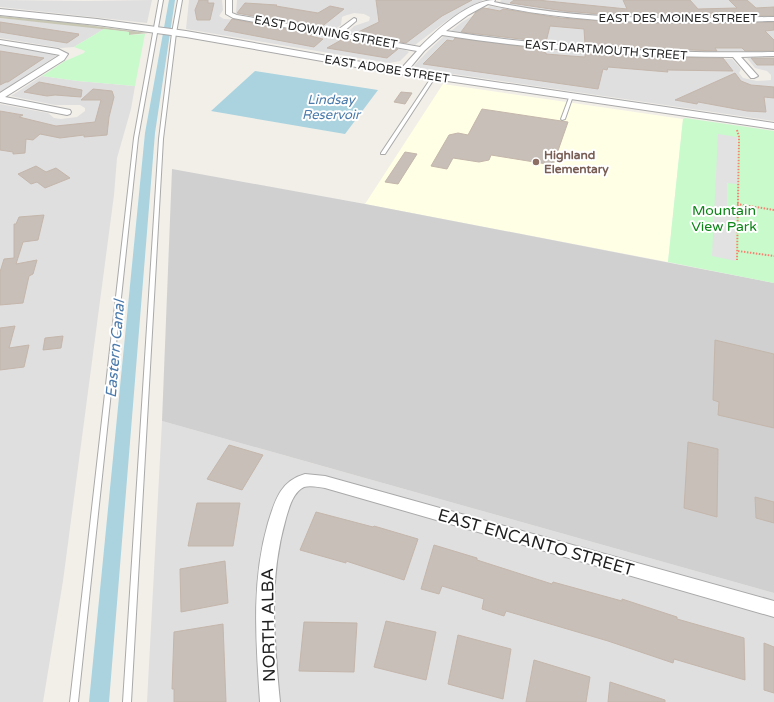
<svg xmlns="http://www.w3.org/2000/svg" width="774" height="702" font-family="'Varela Round',sans-serif">
	<rect width="100%" height="100%" fill="#f2efe9"/>
	<!-- residential -->
	<path fill="#e0dfdf" d="M0,0L85,1L152,0L147,23L0,7Z
		M189,0H222L223,10L219,16L224,19L241,20L310,32L405,50L409,52L400,61L389,63L186,29Z
		M237,0H483L449,19L415,45L348,32L354,26L369,21L370,17L364,14L354,13L344,16L342,17L341,25L335,29L330,30L238,14L236,13Z
		M502,0H774V16L685,18L624,17L540,10L502,3L500,1Z
		M490,6L540,15L614,22L678,23L774,21V51L697,52L619,50L507,40L451,31L462,22Z
		M0,18L74,25L104,29L74,47L61,48L0,38Z
		M444,36L475,42L584,53L638,57L732,59L741,69L739,73L743,78L757,81L771,80V75L767,71L755,68L747,58H774V121L419,69L414,66L427,52Z
		M0,45L54,54L56,56L0,92Z
		M42,76L78,81L135,86L131,109L117,158L114,195L63,581L43,702H0V104L48,113L54,118L61,119L77,117L85,111V108L80,105H55L11,96Z
		M162,421L774,593V702H147Z"/>
	<!-- education -->
	<path fill="#ffffe5" d="M443,84L683,119L668,262L365,204Z"/>
	<!-- religious -->
	<path fill="#d0d0d0" d="M172,169L365,204L774,283V593L162,421Z"/>
	<!-- construction -->
	<path fill="#c7c7b4" d="M0,16L72,23L148,33L129,35V32L0,18Z"/>
	<!-- park -->
	<path fill="#c8facc" d="M104,29L129,32V35L145,34L135,86L78,81L42,76L65,61L84,53L85,51L74,47Z
		M685,118L774,131V283L668,262L683,119Z"/>
	<!-- parking -->
	<path fill="#e2e2e2" d="M718,134L737,137V184L727,183V208L736,210V261L712,256Z"/>
	<!-- water -->
	<path fill="#aad3df" d="M255,71L378,90L345,134L211,111Z"/>
	<g fill="none" stroke-linecap="round" stroke-linejoin="round">
		<!-- canal -->
		<path fill="#aad3df" fill-rule="evenodd" d="M169,0H175L155,133L109,702H89L145,133Z"/>
	</g>
	<!-- building -->
	<path fill="#c7bfb8" stroke="#c4b6ab" d="M199,0H208V3H214L210,20H197L195,10Z
		M376,0H472L442,16L406,43L354,34L379,22Z
		M514,0H537L627,9L623,0H690L698,9L737,8L729,0H747L756,8L774,7V16H669L599,14L564,11L510,3Z
		M245,3L277,5L276,6L318,13L330,6L344,9L320,28L237,13Z
		M484,8L500,11L503,9L560,18L631,23L774,22V30L765,31L774,40V51H745L742,48H715L717,51L692,50L585,45L584,29L550,26L546,42L461,32L476,12Z
		M232,19L313,34L310,36L323,39L314,47L224,30Z
		M0,22L79,34L78,35H79L67,43L0,32Z
		M455,38L544,49L543,52L546,53V54L571,56L585,57V53L660,57L723,58L733,71L667,70L668,72L608,67L607,70L603,69L598,89L423,64L447,40L453,41Z
		M343,39L398,49L387,58L327,48Z
		M0,51L44,58L8,82H6L0,85Z
		M751,58H774V65H757Z
		M735,73L741,81L751,85L774,87V98L764,97L766,112L747,111L698,102L697,104L675,100Z
		M39,82L82,90L81,97L55,95L47,96L24,92Z
		M93,89L112,91L114,97L109,117L107,135L84,137V135L60,138L40,134L33,140L26,139L25,153L13,154V152L0,150V111L23,115L19,117L56,126L95,122L101,100H81Z
		M401,92L412,93L405,104L394,102Z
		M482,109L568,122L553,165L491,155L489,160L479,162L453,158L447,169L431,166L449,135L458,133L468,135Z
		M405,152L417,154L398,184L385,182Z
		M36,166L46,172L56,168L70,178L45,188L37,182L31,184L18,174Z
		M44,215L38,240L23,242L16,264L37,260L33,274L29,276L23,303L0,305V272L4,259L14,258V224H16L19,217Z
		M15,326L9,348L29,345L24,367L0,370V328Z
		M63,336L61,348L43,350L45,338Z
		M715,340L774,354V428L718,415L719,402L713,400Z
		M688,442L718,449L717,517L684,508Z
		M229,445L263,455L242,490L207,479Z
		M755,497L774,502V523L756,518Z
		M197,503H240L233,546H188Z
		M316,512L373,527L374,526L418,539L404,580L346,561V563L300,550Z
		M434,545L477,558V560L552,584L553,582L622,601V599L677,617V619L744,638L745,680L674,659L673,663L608,641L506,611L504,616L482,609L484,599L442,586L439,594L421,589Z
		M225,561L228,603L181,612L180,569Z
		M386,621L436,632L426,680L374,667Z
		M304,622L357,623L354,672L299,671Z
		M223,624L226,702H174V689H172L174,632Z
		M458,635L511,649L503,699L448,684Z
		M764,643L774,647V693L764,690Z
		M534,660L590,677L586,702H526Z
		M610,682L665,700V702H608Z"/>
	<g fill="none" stroke-linecap="round" stroke-linejoin="round">
		<defs>
			<path id="service" d="M159,0H163L138,138L78,702H70L134,138Z
				M178,0H182L176,33L163,139L131,702H123L159,139L172,33Z
				M433,75L436,76L385,154H381V153Z
				M570,95L573,96L565,119L562,120L561,119Z"/>
			<path id="minor" d="M226,0H232V13L237,15L335,32L354,18L356,19V21L342,33L420,47C438,29 469,0 495,0L494,2C587,22 680,18 774,17V21C676,23 585,26 488,4L468,15L446,31C555,48 664,54 774,52V56L741,57L758,76L754,78H751L733,57C635,57 538,50 442,35L424,51L405,74H402L398,72L417,51L233,18L226,14Z
				M0,40L58,49L68,54L64,60L5,97L70,110L71,112L70,114L67,115L0,102V93L60,55L0,44Z
				M305,474L325,476L774,601V617L325,488C319,487 310,485 304,487C293,492 289,508 286,518C268,581 274,638 280,702H260C256,641 251,582 268,523C275,501 280,481 305,474Z"/>
			<path id="tertiary" d="M0,9L97,19L186,31L373,64L774,123V129L373,70L186,37L97,25L0,15Z"/>
		</defs>
		<!-- service casing -->
		<use href="#service" stroke="#a9a9a9" stroke-width="2"/>
		<!-- minor casing -->
		<use href="#minor" stroke="#a9a9a9" stroke-width="2"/>
		<!-- tertiary casing -->
		<use href="#tertiary" stroke="#a9a9a9" stroke-width="2"/>
		<!-- path -->
		<path stroke="#fa8072" stroke-width="2" stroke-dasharray="1.5 1.5" stroke-linecap="butt" d="M737,130L739,137L737,260
			M737,204L774,210
			M738,251L774,256"/>
		<!-- service -->
		<use href="#service" fill="#fff" fill-rule="evenodd"/>
		<!-- minor -->
		<use href="#minor" fill="#fff" fill-rule="evenodd"/>
		<!-- tertiary -->
		<use href="#tertiary" fill="#fff" fill-rule="evenodd"/>
	</g>
	<!-- markers -->
	<circle fill="#8d6e63" stroke="#fff" stroke-width="1.5" cx="536" cy="162" r="4"/>
	<g text-anchor="middle" stroke-width="4" stroke-linejoin="round" paint-order="stroke">
		<!-- far-street labels -->
		<g font-size="12" fill="#222" stroke="#fff">
			<text x="678" y="22">EAST DES MOINES STREET</text>
			<text transform="translate(326 32) rotate(10)" y="4">EAST DOWNING STREET</text>
			<text transform="translate(606 50) rotate(4)" y="4">EAST DARTMOUTH STREET</text>
			<text transform="translate(387 69) rotate(9)" y="4">EAST ADOBE STREET</text>
		</g>
		<!-- far-education labels -->
		<g font-size="12" font-weight="bold" fill="#785e54" stroke="#fff" text-anchor="start">
			<text x="544" y="159">Highland<tspan x="544" dy="14">Elementary</tspan></text>
		</g>
		<!-- far-water labels -->
		<g font-size="13" font-style="italic" fill="#4a7aab" stroke="#fff">
			<text x="331" y="104">Lindsay<tspan x="331" dy="15">Reservoir</tspan></text>
		</g>
		<!-- park labels -->
		<g font-size="14" fill="#0c8416" stroke="#fff">
			<text x="724" y="215">Mountain<tspan x="724" dy="16">View Park</tspan></text>
		</g>
		<!-- water labels -->
		<g font-size="15" font-style="italic" fill="#4a7aab" stroke="#fff">
			<text transform="translate(115 349) rotate(-85)" y="5">Eastern Canal</text>
		</g>
		<!-- near-street labels -->
		<g font-size="17" fill="#222" stroke="#fff">
			<text transform="translate(536 542) rotate(16)" y="6">EAST ENCANTO STREET</text>
			<text transform="translate(268 625) rotate(-91)" y="6">NORTH ALBA</text>
		</g>
	</g>
</svg>
